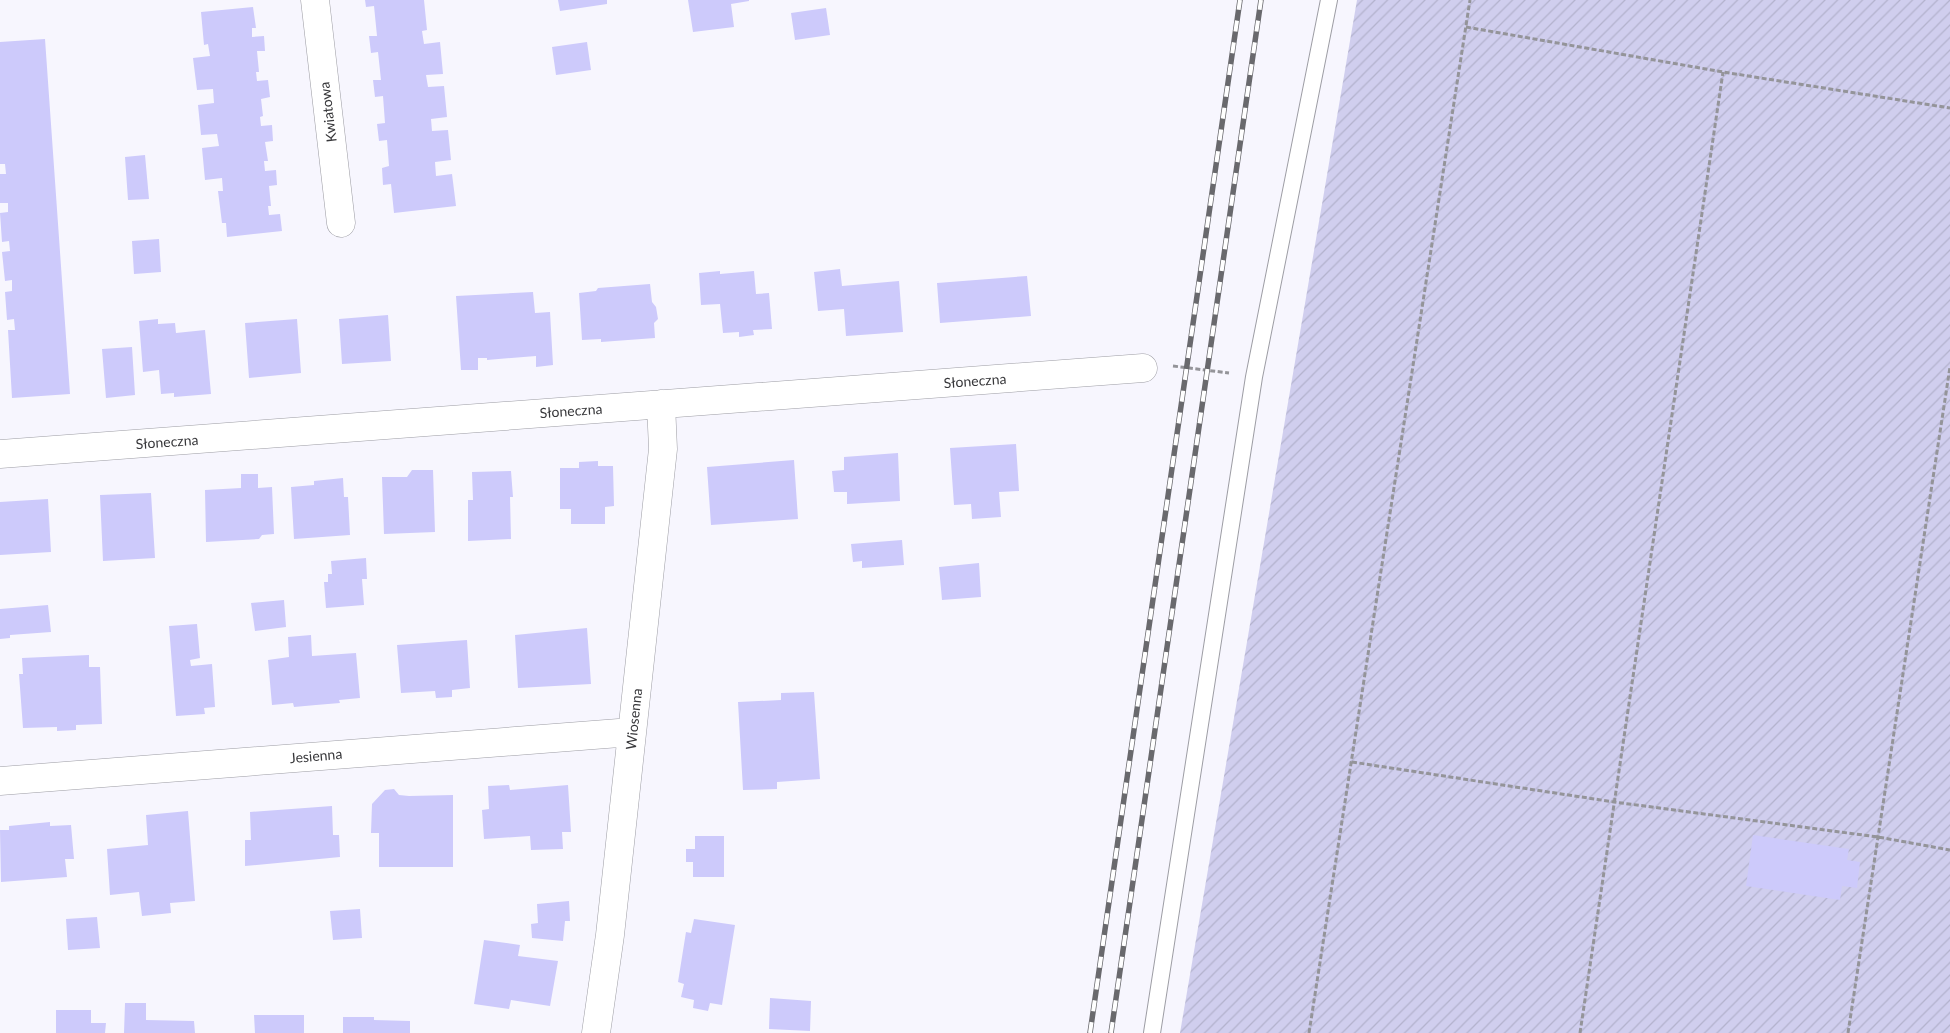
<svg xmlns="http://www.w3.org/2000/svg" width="1950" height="1033" font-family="Lato,sans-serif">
	<defs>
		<pattern id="garden-furrows" width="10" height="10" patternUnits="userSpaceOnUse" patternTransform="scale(1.25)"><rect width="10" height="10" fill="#d0ceee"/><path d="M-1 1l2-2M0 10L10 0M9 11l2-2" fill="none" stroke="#b3b2cd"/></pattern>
	</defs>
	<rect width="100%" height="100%" fill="#f7f6fe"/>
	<!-- garden -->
	<path fill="url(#garden-furrows)" d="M1357,0H1950V1033H1180Z"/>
	<!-- building -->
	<path fill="#cdcafb" d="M365,0H424L427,30L422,31L424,44L440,42L443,74L426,75L428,87L444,86L447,117L431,119L432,131L448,130L451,160L435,162L436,176L452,174L456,206L394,213L391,184L383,185L382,168L389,166L387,140L379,141L377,124L385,123L383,96L375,97L373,80H381L378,52L371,53L369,36H377L374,6L366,7Z
		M558,0H607V4L560,11Z
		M688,0H749V1L731,4L734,27L693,32Z
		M253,7L256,28H252V37L264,36L265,51H257L259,72H256L257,81L268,80L270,97L261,99L263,116L260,117L261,126L272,125L273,141L265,142L268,161H264L265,171L276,170L277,185L269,186L271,206H268L269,215L280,214L282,231L227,237L226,223H222L218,191H223L222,178L205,180L202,148L219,146L217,134L201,135L198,105L214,103L213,89L197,90L193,58L210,56L208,44L204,45L201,12Z
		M826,8L830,35L795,40L791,13Z
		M45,39L70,394L12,398L8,330H15L14,319L7,320L5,292L12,291V280L5,281L2,252L10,251L9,241L2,242L0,213L8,212V203H0V174H6L5,164H0V42Z
		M587,42L591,70L556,75L552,47Z
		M145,155L149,199L128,200L125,157Z
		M159,239L161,272L134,274L132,241Z
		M840,269L842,286L899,281L903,332L846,336L844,309L818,311L814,272Z
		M720,271V274L754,271L756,294L769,293L772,329L753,330L754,335L739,337V332L723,333L720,304L701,305L699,273Z
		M1027,276L1031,316L940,323L937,283Z
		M650,284L652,302L656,307L658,319L654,323L655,338L601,342V339L582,340L579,293L596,291L598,288Z
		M533,292L535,313L550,312L553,365L536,367V356L487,360V358H478V370H461L456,296Z
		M388,315L391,361L342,364L339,319Z
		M158,319V324L175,323L176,333L205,330L211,394L174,397V393L161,394L159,370L143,372L139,321Z
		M297,319L301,373L249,378L245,323Z
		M132,347L135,395L106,398L102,349Z
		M1016,444L1019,491L999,492L1001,517L972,519L971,504L954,505L950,448Z
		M898,453L900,501L847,504V492H834L832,471L844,470V457Z
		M794,460L798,519L711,525L707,467Z
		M598,461V466H613L614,506L605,507V524H571V509H560V468H579V462Z
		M412,470H433L435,532L384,534L382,477H407Z
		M511,471L513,497H510L511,539L468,541V500H473L472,472Z
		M241,474H258V488L272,487L274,534L262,535L259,539L206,542L205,490L241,488Z
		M343,478L344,497H348L350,535L294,539L291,487L314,485V481Z
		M151,493L155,558L103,561L100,495Z
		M48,499L51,552L0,555V502Z
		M902,540L904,565L862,568V561L853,562L851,544Z
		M366,558L367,579H362L364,605L326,608L324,582H328V574H332L331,561Z
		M979,563L981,597L942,600L939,567Z
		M284,600L286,627L255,631L251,603Z
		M48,605L51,632L10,635V638L0,639V609Z
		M197,624L200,658L190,660L191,666L212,664L215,707L204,708L205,714L176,716L169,626Z
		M587,628L591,684L518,688L515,635Z
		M311,635L312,656L356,653L360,698L339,700L340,703L316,705L294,707L293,703L272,705L268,660L289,657L288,637Z
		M467,640L470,688L452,690V697L436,698L435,691L401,693L397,645Z
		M89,655V667H100L102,724L76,725V730L57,731V727L23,728L19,674H23L22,658Z
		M814,692L820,779L777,782V789L743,790L738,702L781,700V693Z
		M509,785L510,790L568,785L571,832H562L563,849L531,850L530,836L484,839L482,810L489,809L488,786Z
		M394,789L399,795L409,796L453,795V867H379V833H371L372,804L385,790Z
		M332,806L333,835H339L340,857L245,866V840H251L250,812Z
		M188,811L195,901L170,903L171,913L142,916L139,892L110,895L107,849L148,845L146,815Z
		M50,822V826L71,825L74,859H65L67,877L1,882L0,830H9V826Z
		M1753,835L1849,849L1847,860L1860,862L1857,888L1842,886L1840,900L1746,886Z
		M695,836H724V877H693V862H686V849H695Z
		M569,901L570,921H565L563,941L532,938L531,924L538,923L537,904Z
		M360,909L362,938L333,940L330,911Z
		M97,917L100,948L68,950L66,919Z
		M694,919L735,925L722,1005L710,1003L708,1011L693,1008L694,1000L681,997L684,984L678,982L686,932L691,933Z
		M484,940L520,945L518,956L558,961L550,1006L511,1000L509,1009L474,1004Z
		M770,998L811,1001L810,1031L769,1029Z
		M125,1003H146V1020L194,1021L195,1033H124Z
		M56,1010H91V1023H106L105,1033H56Z
		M254,1015H304V1033H255Z
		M343,1017H374V1020L410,1021V1033H343Z"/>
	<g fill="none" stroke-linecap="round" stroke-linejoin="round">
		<defs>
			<path id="service" d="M1152,1033L1254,377L1329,0"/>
			<path id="minor" d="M315,0L341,223
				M0,454L1143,368
				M0,781L632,732
				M596,1033L610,935L663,449L661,404"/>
		</defs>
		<!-- service casing -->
		<use href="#service" stroke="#9d9da4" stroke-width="18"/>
		<!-- minor casing -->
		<use href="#minor" stroke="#9d9da4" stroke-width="29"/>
		<!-- path -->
		<path stroke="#949499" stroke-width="3" stroke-dasharray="5 2.5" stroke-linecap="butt" d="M1466,27L1723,72L1950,108
			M1173,366L1229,373
			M1352,762L1614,802L1878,837L1950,850
			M1309,1033L1470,0
			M1580,1033L1723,72
			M1848,1033L1950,367"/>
		<!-- service -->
		<use href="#service" stroke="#fff" stroke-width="16"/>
		<!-- minor -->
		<use href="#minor" stroke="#fff" stroke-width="28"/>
		<defs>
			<path id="rail" d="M1090,1033L1240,0
				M1111,1033L1261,0"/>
		</defs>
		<!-- rail casing -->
		<use href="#rail" stroke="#69696d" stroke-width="5.5"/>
		<!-- rail -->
		<use href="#rail" stroke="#fff" stroke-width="4" stroke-dasharray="11" stroke-linecap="butt"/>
	</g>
	<g text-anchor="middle" stroke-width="4" stroke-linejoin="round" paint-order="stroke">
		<!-- street labels -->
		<g font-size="14" fill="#37373a" stroke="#fff">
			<text transform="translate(328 112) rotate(-97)" y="5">Kwiatowa</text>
			<text transform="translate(975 381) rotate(-4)" y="5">Słoneczna</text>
			<text transform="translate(571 411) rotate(-4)" y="5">Słoneczna</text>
			<text transform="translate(167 442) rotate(-4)" y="5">Słoneczna</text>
			<text transform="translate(634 719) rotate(-84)" y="5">Wiosenna</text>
			<text transform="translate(316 756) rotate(-5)" y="5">Jesienna</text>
		</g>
	</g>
</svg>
